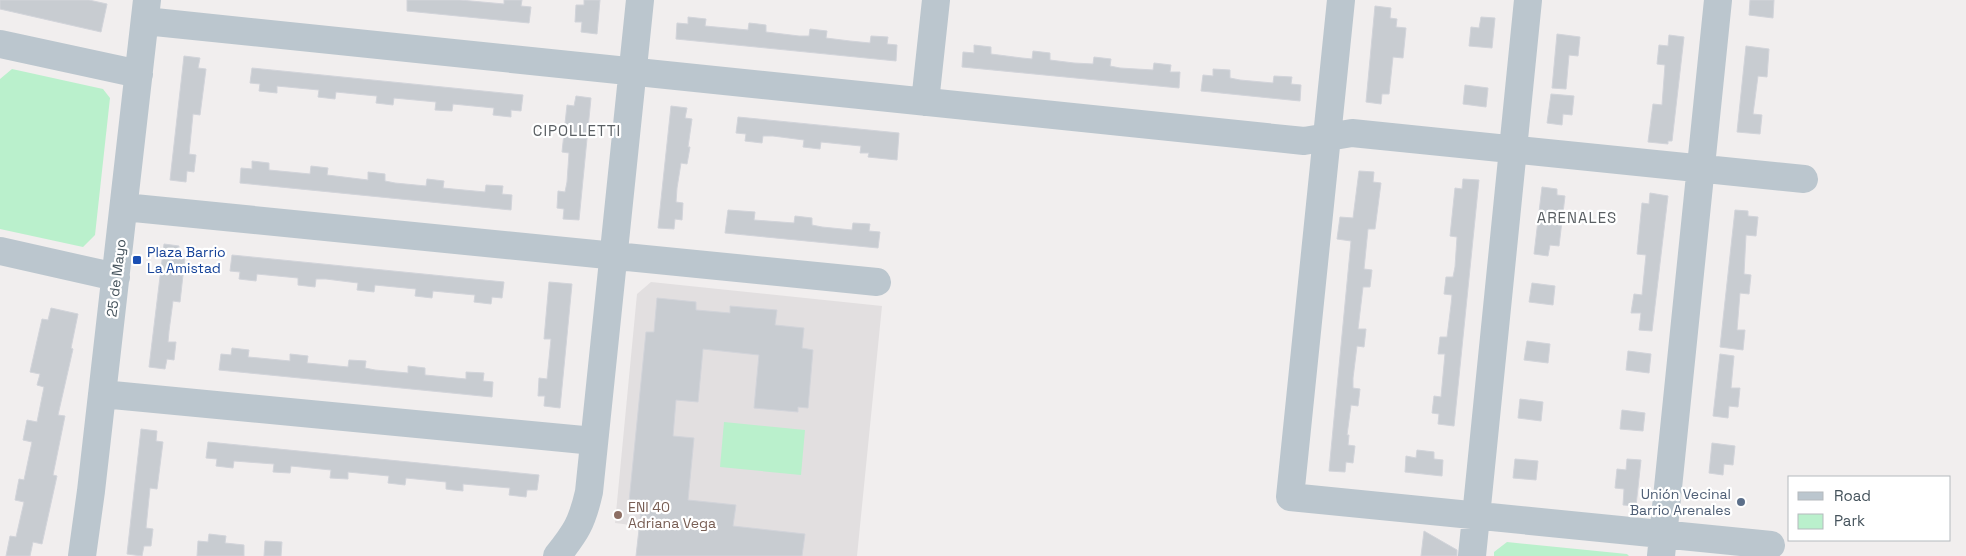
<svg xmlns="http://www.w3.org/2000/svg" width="1966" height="556" font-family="'Space Grotesk',sans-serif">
	<rect width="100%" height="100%" fill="#f1eeee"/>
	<!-- education -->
	<path fill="#e2dfe0" d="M651,282L882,306L857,556H636L639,526L615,523L637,294Z"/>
	<!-- green -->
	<path fill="#baf0cc" d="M12,69L103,89L110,98L95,235L83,247L0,229V79Z
		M724,422L805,430L801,475L720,467Z
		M1507,542L1627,554L1629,556H1494V552Z"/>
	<!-- building -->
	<path fill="#c8ccd1" stroke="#d2d4da" d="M0,0H89L107,4L101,32L0,9Z
		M407,0H460L504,4V0H522L521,6L531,7L529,23L407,11Z
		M584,0H600L597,34L581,32L582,22H575L576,5H584Z
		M1750,0H1774L1773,18L1749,15Z
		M1375,6L1391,8L1390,18L1397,19L1396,27L1406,28L1403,58L1393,57L1389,94H1382L1381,104L1366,102Z
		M688,17L706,19L705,26L748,30L749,23L758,24L766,25V32L799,36H809L810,29L827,31L826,38L850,41L870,43L871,36L888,37L887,44L897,45L896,61L676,39L677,23L688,24Z
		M1481,17L1495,18L1492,48L1469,46L1471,27L1479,28Z
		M1557,34L1580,37L1578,56L1569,55L1566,89L1552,88Z
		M1669,35L1684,37L1672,141H1668V144L1648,142L1653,104L1662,105L1665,65L1657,64L1659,45L1668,46Z
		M974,45L991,47V54L1022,58L1032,59L1033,51L1050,53V60L1074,63L1093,64L1094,57L1111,59L1110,66L1120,68L1153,70L1154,63L1171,65L1170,72H1180L1179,88L962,67L963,52L974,53Z
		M1746,46L1769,49L1767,77L1758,76L1753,114L1762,115L1760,134L1737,132Z
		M184,56L200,58L198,68L206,69L200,115L193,114L189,154L196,155L194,172L187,171L186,182L170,180Z
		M252,68L523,95L521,111L511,110V117L493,115L494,108L484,107L453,104L452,111L435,110L436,102L426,101L394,98L393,105L376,103L377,96L366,95L336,92L335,99L318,97L319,90L277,86V93L259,91L260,84L250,83Z
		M1213,69L1230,70V78L1240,80L1273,83L1274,76L1292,77L1291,84L1301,85L1300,101L1201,91L1203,75L1213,76Z
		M1465,85L1488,88L1486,107L1463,104Z
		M1551,94L1574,96L1572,115L1563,114L1562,125L1547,123Z
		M576,96L591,98L579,220L563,219L564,209L557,208L558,191L565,192L567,182L569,153L562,152L567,105L574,106Z
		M671,106L687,108L685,118L692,119L688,147H690L687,164L681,163L677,188L676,202L683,203L682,220L675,219L674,229L658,228Z
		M738,117L899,133L897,160L868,157L869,153H860L861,146L821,142L820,149L803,147L804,140L773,136H763L762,143L745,141L746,134L736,133Z
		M252,161L269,163V170L310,174L311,166L328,168L327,175L368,180V172L385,174V181L395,183L426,186L427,179L444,181L443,188L453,189L485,192L486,185L503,186L502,194L512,195L511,210L240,183L241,168L252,169Z
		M1359,171L1374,172L1373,182L1381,183L1375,229H1368L1364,269L1372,270L1370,287H1363L1358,329H1366L1364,347L1357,346L1353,378V388L1360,389L1358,406L1351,405L1347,435H1349L1348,445L1355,446L1353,463L1346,462L1345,472L1329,471L1351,241L1337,239L1340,217L1353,218Z
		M1463,179L1479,180L1454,426L1438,424L1439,414L1432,413L1434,396L1441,397L1445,354H1438L1440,337H1447L1451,305L1452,295L1444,294L1446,277H1453L1455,267L1457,237L1450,236L1455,188L1462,189Z
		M1542,187L1557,189V195L1565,196L1559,246L1550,245L1548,256L1534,254Z
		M1650,193L1668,196L1652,331L1639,330L1641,313H1631L1634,294L1642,295L1646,255L1637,254L1642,203L1649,204Z
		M728,210L755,212L754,220L794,223L795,216L812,218V225L822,227L852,230L853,223L870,224L869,231L880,232L878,248L725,233Z
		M1735,210L1748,211V216L1758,217L1756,236L1746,235L1744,274L1751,275L1749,294L1740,293L1737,330H1745L1743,350L1720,347Z
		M164,244L179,246L178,256L185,257L180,302L173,301L169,331L168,342H176L174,360L167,359L165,369L149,367Z
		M232,255L504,282L502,298L492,297L491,304L474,302L475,295L433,291L432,298L415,296L416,289L375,285L374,292L357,290L358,283L326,279H316L315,287L298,285V278L257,274L256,281L239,279L240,272L230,271Z
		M549,282L572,284L560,408L544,406L545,396H538L539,378L547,379L551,339H544Z
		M1532,283L1555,286L1553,305L1529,302Z
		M657,298L696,302V310L730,313V306L777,310L775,325L804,328L802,348L813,350L808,408L798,407V412L754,408L759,355L703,349L698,402L676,400L673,436L694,438L688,500L736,505L733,526L805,534L802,556H636L642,503L629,502L646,332H654Z
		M51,308L78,314L71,348L73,349L58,415L65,416L53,475L57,476L42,544L33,542L30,556H6L10,536L16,537L24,502L15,500L19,479L24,480L32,442L23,440L27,420L37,422L44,387L37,385L40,374L30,372L42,319L48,320Z
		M1527,341L1550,344L1548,363L1524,360Z
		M232,348L249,350L248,357L259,358L290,361V354L308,356L307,363L348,367L349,360L366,361L365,368L375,370L408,373V366L425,368V375L466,379V372L484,373L483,381L493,382L492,397L219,370L221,354L231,355Z
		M1628,351L1651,354L1649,373L1626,370Z
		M1720,354L1734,356L1731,388H1740L1738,407L1729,406L1728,418L1713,416Z
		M1520,399L1543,402L1541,421L1518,418Z
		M1622,410L1645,413L1643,431L1620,429Z
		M141,429L157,431L156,441L163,442L157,489L150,488L146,528L153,529L151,546H144L142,556L127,554Z
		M208,442L539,475L537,490H527L526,497L509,495L510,488L463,484V491L453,490L446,489V482L406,478L405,485L388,483L389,476L348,472V479L330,478L331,470L291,466L290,473L273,472L274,464L234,461L233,468L216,466L217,459L206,458Z
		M1712,443L1735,446L1733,465L1724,464L1723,475L1709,473Z
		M1417,450L1434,452V459L1443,460L1442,476L1405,472L1406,456L1416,458Z
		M1515,459L1538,461L1536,480L1513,478Z
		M1627,459L1641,460L1636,506L1623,505L1624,489L1615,488L1617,469L1626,470Z
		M1424,531L1457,550V556H1421Z
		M209,534L226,536L225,543L244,545V556H197L198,541L208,542Z
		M265,541L282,542L281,556H264Z"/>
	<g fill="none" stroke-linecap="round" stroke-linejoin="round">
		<!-- minor -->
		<path stroke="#bbc6ce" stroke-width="28" d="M1341,0L1290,497L1771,545
			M145,21L1304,141L1352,133L1804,179
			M0,44L139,74
			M925,102L936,0
			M124,207L877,282
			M0,251L116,277
			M102,394L594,441
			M82,556L91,491L147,0
			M557,556C576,532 582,523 589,492L640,0
			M1472,556L1528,0
			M1661,556L1718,0"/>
	</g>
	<!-- markers -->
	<rect fill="#1a4fb4" stroke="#fff" stroke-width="2" x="132" y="255" width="10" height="10" rx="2.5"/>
	<circle fill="#5c6f8a" stroke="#fff" stroke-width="2" cx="1741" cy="502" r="5"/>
	<circle fill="#8d6e63" stroke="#fff" stroke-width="2" cx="618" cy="515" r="5"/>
	<g text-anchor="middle" stroke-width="4.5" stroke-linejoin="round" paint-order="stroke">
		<!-- transit labels -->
		<g font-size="14" fill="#164399" stroke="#fff" text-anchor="start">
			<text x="147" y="257">Plaza Barrio<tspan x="147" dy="16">La Amistad</tspan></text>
		</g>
		<!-- street labels -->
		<g font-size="14" fill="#45535c" stroke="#fff">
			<text transform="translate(116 278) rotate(-83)" y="5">25 de Mayo</text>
		</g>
		<!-- service labels -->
		<g font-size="14" fill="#4e5e75" stroke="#fff" text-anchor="end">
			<text x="1731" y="499">Unión Vecinal<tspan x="1731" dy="16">Barrio Arenales</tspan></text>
		</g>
		<!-- education labels -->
		<g font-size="14" fill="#785e54" stroke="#fff" text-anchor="start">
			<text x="628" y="512">ENI 40<tspan x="628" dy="16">Adriana Vega</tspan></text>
		</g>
		<!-- neighbourhood labels -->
		<g font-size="15" letter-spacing="1" fill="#5a5f63" stroke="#fff">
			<text x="577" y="136">CIPOLLETTI</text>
			<text x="1577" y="223">ARENALES</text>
		</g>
	</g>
	<!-- legend -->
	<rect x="1788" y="476" width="162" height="65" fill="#ffffff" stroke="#b5babe"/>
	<rect x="1798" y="492" width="25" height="8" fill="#bbc6ce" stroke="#b5babe"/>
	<text x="1834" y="501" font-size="15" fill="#45535c">Road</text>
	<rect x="1798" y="514" width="25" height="15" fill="#baf0cc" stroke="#b5babe"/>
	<text x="1834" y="526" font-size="15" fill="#45535c">Park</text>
</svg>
